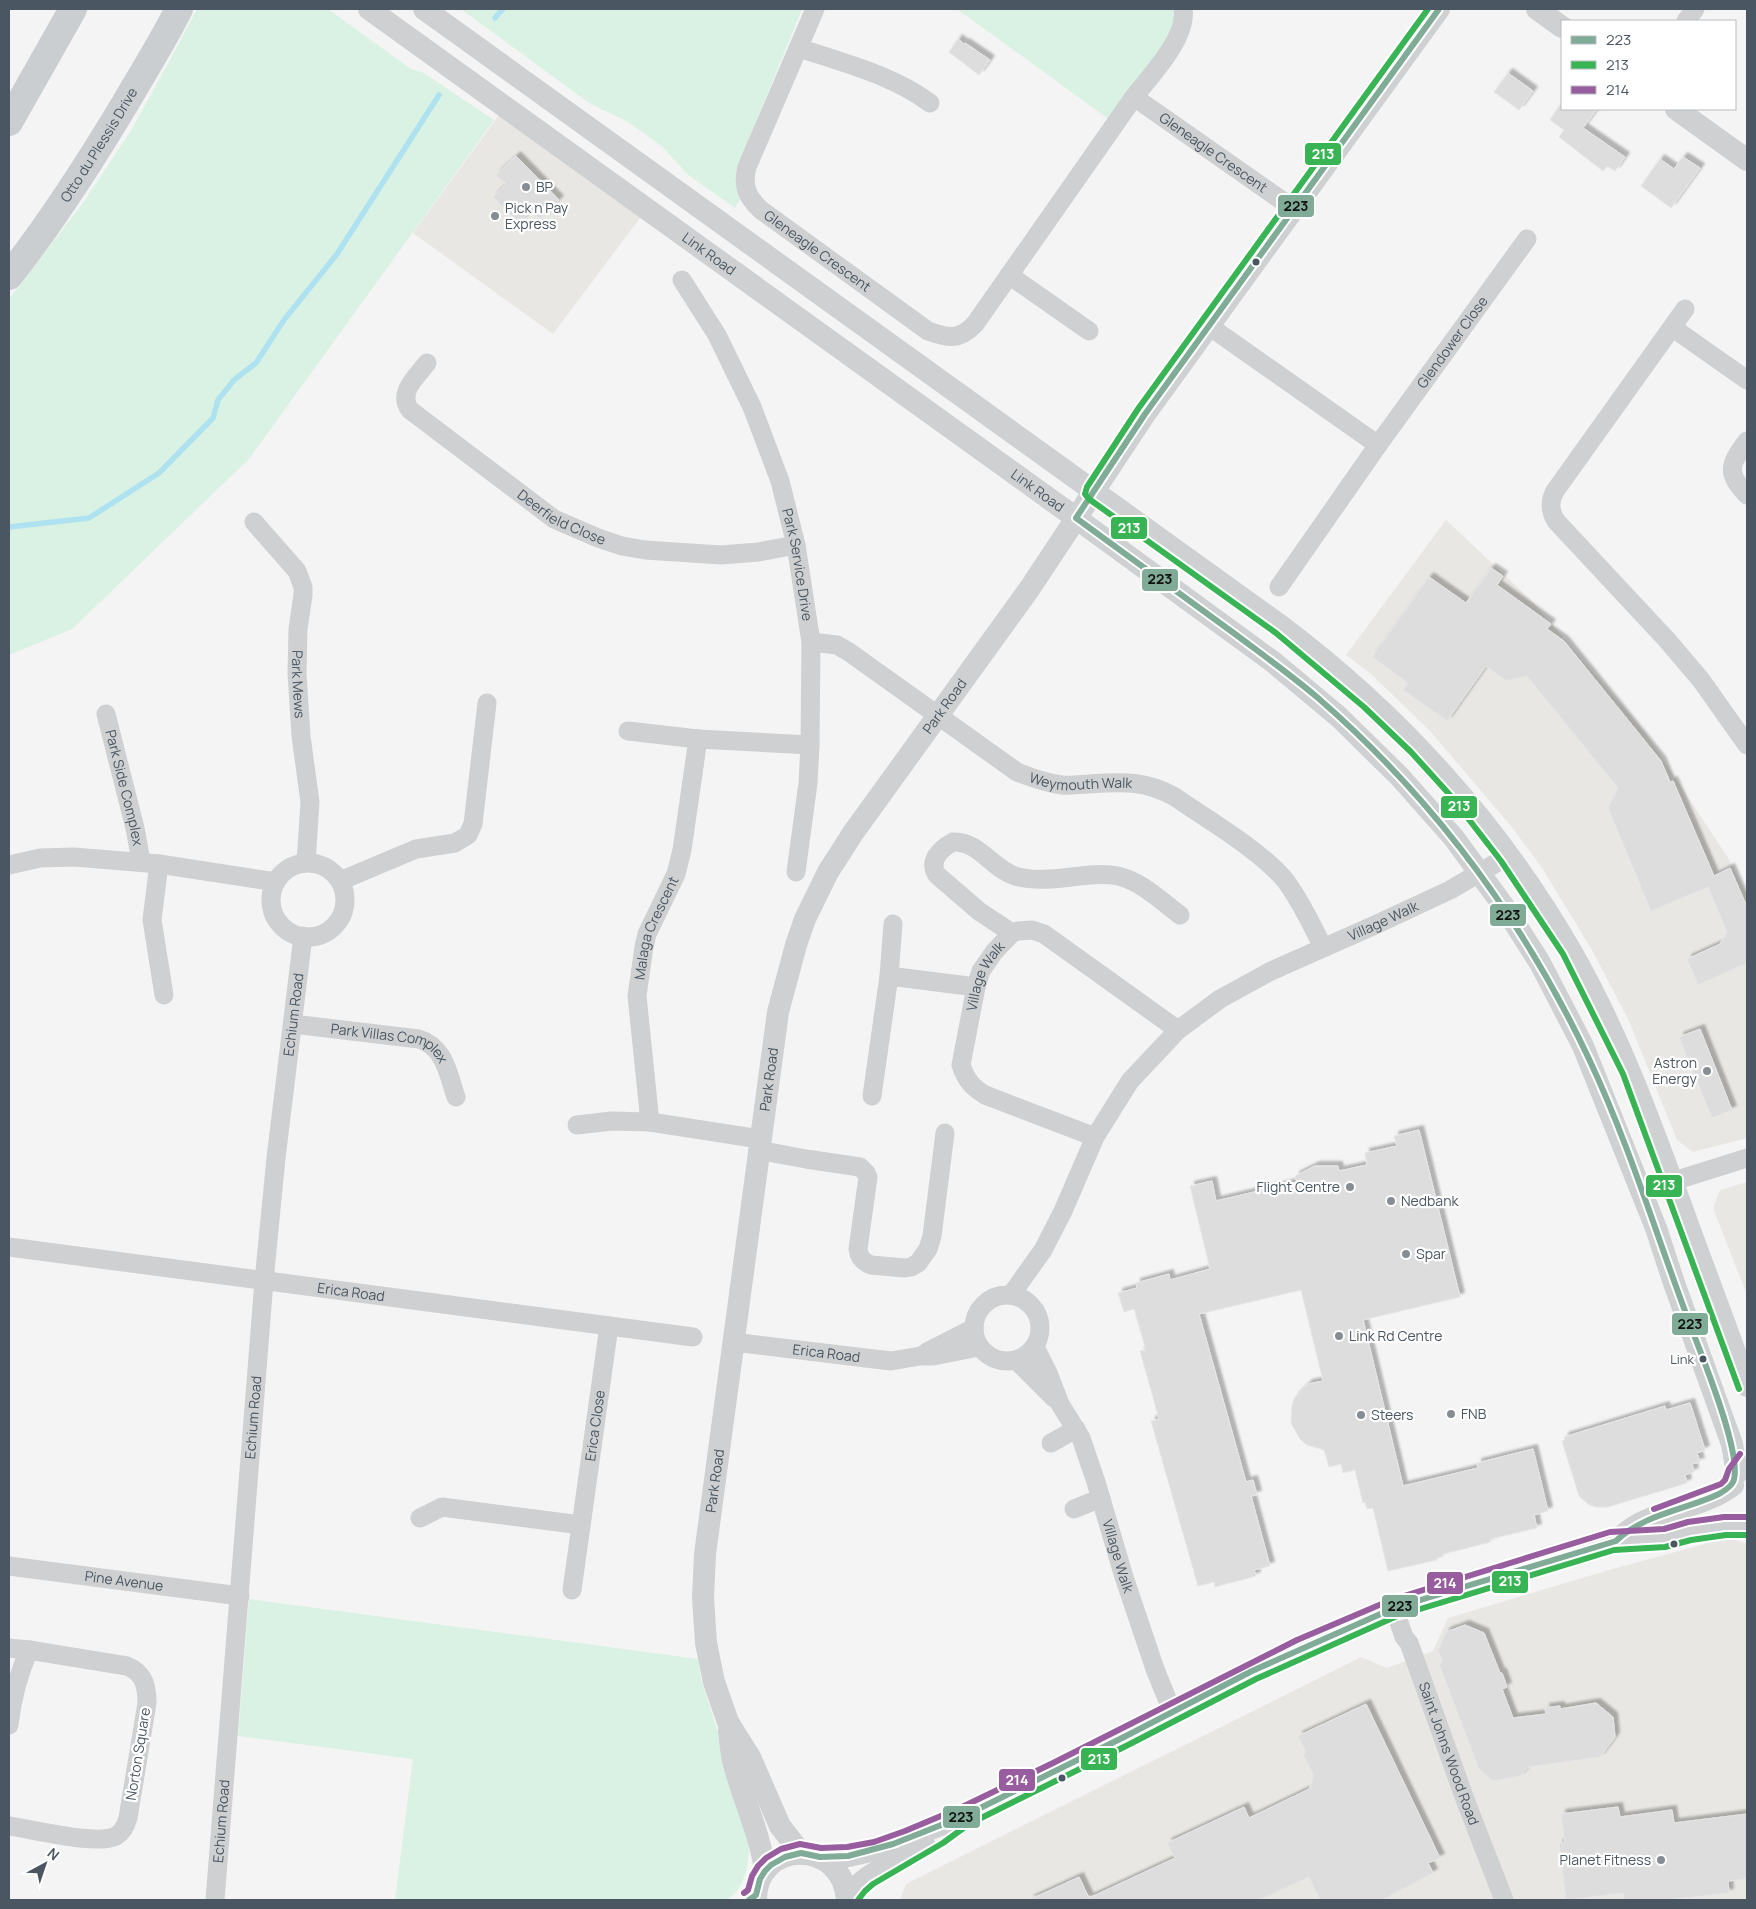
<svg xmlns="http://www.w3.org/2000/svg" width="1756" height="1909" font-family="Manrope,sans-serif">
	<defs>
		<filter id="shadow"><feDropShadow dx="4.5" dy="-4.5" stdDeviation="1" flood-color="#0004"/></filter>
	</defs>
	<rect width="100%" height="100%" fill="#f4f4f4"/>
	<!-- commercial -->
	<path fill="#e8e7e3" d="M504,108L646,210L553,334L413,233Z
		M1446,520L1531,600L1646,734L1727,856L1747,894V1138L1693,1152L1677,1140L1629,1021L1592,950L1542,868L1511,826L1430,731L1371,674L1346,655Z
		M1747,1182V1295L1713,1208L1720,1190Z
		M1723,1539H1734L1747,1544V1900H900L906,1884L1361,1657L1387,1668L1433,1651L1448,1618L1609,1570Z"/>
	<!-- green -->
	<path fill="#d9f2e3" d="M197,9H328L411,69L424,73L494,120L249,459L72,629L9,655V299L83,203L132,129L171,58Z
		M461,9H802L736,171L740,200L735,208L687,174L663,147L628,122L589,103Z
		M957,9H1175L1173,31L1110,120Z
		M249,1599L698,1659L701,1679L747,1825C751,1850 750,1884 727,1900H395L413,1759L238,1736Z"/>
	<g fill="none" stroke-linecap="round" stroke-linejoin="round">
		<!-- stream -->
		<path stroke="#aee2f0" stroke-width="5.5" d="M495,18L503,9
			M9,527L89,518L159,473L213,418L218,400L234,380L256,363L284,320L337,254L439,95"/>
	</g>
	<!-- building -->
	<path fill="#ddddde" stroke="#e5e6e7" filter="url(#shadow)" d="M958,39L964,44L965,43L990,60L979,75L949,52Z
		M1508,73L1533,91L1519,110L1494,92Z
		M1562,102V109H1597L1583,128L1625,157L1615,171L1607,166L1603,171L1559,137L1564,130L1550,120Z
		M516,156L559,200L540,219L531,210L519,223L493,197L506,184L496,175Z
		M1683,157L1700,168L1671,208L1641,186L1660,159L1674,169Z
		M1491,568L1503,576L1497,585L1551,624L1547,629L1564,641L1661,761L1670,782L1673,781L1714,876L1730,868L1747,907V963L1698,985L1687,959L1720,944L1727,932L1708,887L1651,911L1608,808L1618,788L1527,676L1506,681L1486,666L1447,721L1403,690L1408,683L1372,657L1429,577L1466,603Z
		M1700,1029L1732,1110L1712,1118L1679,1037Z
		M1419,1130L1460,1297L1363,1320L1403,1486L1478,1468L1477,1463L1533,1449L1548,1511L1534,1515L1537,1528L1490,1539L1491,1542L1443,1554L1444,1556L1437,1558V1560L1388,1571L1373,1508L1367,1509L1365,1502L1363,1503L1355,1470L1343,1473L1341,1464L1329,1467L1324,1450L1307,1445L1300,1439L1291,1423L1292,1405L1295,1397L1308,1384L1323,1381L1301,1290L1199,1314L1246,1482L1253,1480L1257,1495L1251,1496L1270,1566L1254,1570L1256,1576L1215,1587L1214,1582L1198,1586L1151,1421L1159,1419L1140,1351L1146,1350L1134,1309L1124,1312L1118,1293L1137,1288L1136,1283L1169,1274L1170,1280L1210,1269L1190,1186L1212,1181L1216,1201L1297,1182L1295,1176L1315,1166H1338L1339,1171L1367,1165L1365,1153L1397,1146L1394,1136Z
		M1690,1403L1705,1450L1697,1453L1700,1462L1692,1464L1694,1472L1685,1475L1687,1483L1608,1507H1595L1588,1504L1579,1496L1562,1441L1565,1440L1564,1437L1665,1406L1666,1410Z
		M1465,1625L1484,1633L1500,1673H1502L1507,1687L1502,1689L1513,1718L1546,1714L1545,1708L1560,1706V1709L1596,1703L1613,1717L1615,1737L1600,1757L1528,1767L1520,1776L1493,1781L1479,1769L1439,1664L1443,1662L1438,1651L1446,1632Z
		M1366,1704L1440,1858L1428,1863L1433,1873L1382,1900H1320L1309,1877L1259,1900H1029L1079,1877L1089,1898L1175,1858L1167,1843L1244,1807L1249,1818L1309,1789L1314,1776L1303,1754L1306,1752L1298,1736Z
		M1618,1807L1620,1817L1672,1810L1674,1823L1747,1814V1879L1728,1881L1729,1893L1667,1900H1624L1623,1893L1566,1900L1559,1843H1565L1561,1814Z"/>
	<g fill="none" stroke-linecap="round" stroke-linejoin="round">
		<!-- minor -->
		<g stroke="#ced0d2" stroke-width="19">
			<path id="s1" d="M815,9L747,167C742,186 747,197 761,210L928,331C948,338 959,341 975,324L1134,97L1294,209"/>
			<path d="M1686,21L1695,9"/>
			<path d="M799,48C844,63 892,75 930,103"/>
			<path d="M1134,97C1151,75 1188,37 1183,9"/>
			<path d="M1009,275L1089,331"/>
			<path id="s2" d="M682,280L717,335L752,407L780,481L796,545L811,642L810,745L808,783L796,872"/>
			<path d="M1685,309L1555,491C1549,502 1550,511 1556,521L1667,640L1701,680L1747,745"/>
			<path d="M1209,326L1378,445"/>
			<path d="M1673,328L1747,380"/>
			<path id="s3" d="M427,363C417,376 397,393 410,410L554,519L598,538L622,546L645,550L721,555L758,552L796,545"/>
			<path d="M1747,441C1729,465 1726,472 1747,495"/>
			<path id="s4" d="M254,522L297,571L303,587V595L298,629L297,673L301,736L310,802L306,863"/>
			<path id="s5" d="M1279,587L1378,445L1527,239"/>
			<path id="s6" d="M811,642L837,645L849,652L1017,772C1032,778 1046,783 1062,785C1071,786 1080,784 1089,784C1123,782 1145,780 1175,797C1208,820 1260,850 1285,880C1301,901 1311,924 1323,947"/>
			<path id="s7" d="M106,714L135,828L141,861"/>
			<path d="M628,731L698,739"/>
			<circle cx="308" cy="900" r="37"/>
			<path d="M159,864L152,920L164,995"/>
			<path d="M9,865L40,858L74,857L159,864L276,882"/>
			<path d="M340,881L416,849L455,843L468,835L473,824L487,703"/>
			<path d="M1012,933L980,912L937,875C928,861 940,849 953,842C977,840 993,869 1015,876C1049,886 1085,870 1118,876C1141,881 1161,901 1180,915"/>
			<path d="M889,976L976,987"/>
			<path id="s8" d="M293,1024L419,1039C445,1047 448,1074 456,1097"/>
			<path d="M872,1096L889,976L893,924"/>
			<path d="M577,1125L612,1121L650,1122"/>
			<path id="s9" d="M1095,1137L985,1095C972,1087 966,1080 961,1065L976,987L981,971L994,952L1012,933L1018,931L1032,930L1044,934L1178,1030"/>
			<path id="s10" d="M760,1139L650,1122L637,996L644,947L647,934L676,874L682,850L698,739L810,745"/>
			<path d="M758,1150L806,1159L860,1167L866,1173L868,1177L858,1249C859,1258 863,1262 871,1265L905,1268L911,1267L918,1263L928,1249L932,1236L945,1133"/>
			<path d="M1642,1191L1747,1158"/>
			<path id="s11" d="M9,1247L693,1337"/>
			<circle cx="1007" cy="1328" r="33"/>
			<path id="s12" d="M1011,1295L1043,1250L1063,1211L1095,1137L1130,1081L1178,1030L1220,999L1271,971L1375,925L1450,890L1508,856"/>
			<path id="s13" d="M733,1342L891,1361L920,1356H933L979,1347"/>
			<path id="s14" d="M1035,1347L1048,1373L1060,1404L1081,1438L1096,1482L1124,1577L1155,1669L1172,1711"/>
			<path d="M927,1352L974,1328"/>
			<path d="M1017,1361L1054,1398"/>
			<path d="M1051,1443L1076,1429"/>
			<path d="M1074,1509L1101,1498"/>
			<path d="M420,1518L442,1507L581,1525"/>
			<path id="s15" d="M9,1566L240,1596"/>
			<path id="s16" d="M572,1590L609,1326"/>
			<path id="s17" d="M1394,1608L1404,1637L1409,1643L1466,1802L1504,1900"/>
			<path d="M9,1648L29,1650"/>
			<path d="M9,1725C12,1698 18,1675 29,1650L127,1666C144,1673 147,1686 147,1703L128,1818C126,1825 123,1832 116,1836C97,1846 32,1829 9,1826"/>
			<path id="s18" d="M215,1900L264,1281L276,1158L303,936"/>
		</g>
		<!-- tertiary -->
		<g stroke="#ced0d2" stroke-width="22">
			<path id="s19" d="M369,9L1076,518L1272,661L1339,717L1400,777L1454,838L1505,908L1540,963L1583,1046L1656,1228L1674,1283L1732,1444L1737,1473"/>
			<path d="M424,9L1281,626C1398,714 1498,824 1571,951C1620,1036 1652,1127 1686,1219C1706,1275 1728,1330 1747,1386"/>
			<path d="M1537,9L1562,27"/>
			<path d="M1676,109L1747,160"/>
			<path d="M1616,1541C1625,1533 1635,1525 1645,1521C1674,1508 1707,1505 1733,1485"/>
			<path d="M729,1730C730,1740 731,1751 733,1760C742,1798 760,1832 765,1871"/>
			<path id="s20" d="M801,1853L780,1826L750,1757L728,1722L714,1682L706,1643L703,1598L705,1554L778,1012L796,945L805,919L828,872L853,833L1030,588L1145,414L1439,9"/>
			<path d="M820,1857L848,1856L876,1850L964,1816L1124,1737L1252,1671L1301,1648L1394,1608L1612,1541L1665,1538L1689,1531L1725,1526H1747"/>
			<path d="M756,1900C756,1839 843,1838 847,1900"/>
			<path d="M848,1900L858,1885L868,1877L924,1844"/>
		</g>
		<!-- primary -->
		<g stroke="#caced1" stroke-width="28">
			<path d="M9,122L73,9"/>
			<path id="s21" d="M9,276C52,222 90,162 126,102C144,71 163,41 179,9"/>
		</g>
		<defs>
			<path id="bus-1" d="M749,1900L756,1895L760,1879L765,1871L771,1865L785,1857L801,1853L820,1857L848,1856L893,1844L964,1816L1124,1737L1252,1671L1394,1608L1616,1541C1644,1514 1685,1510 1719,1494C1724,1491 1730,1488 1733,1482C1744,1459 1704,1361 1694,1335C1659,1244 1631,1148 1589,1059C1524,921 1433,798 1318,698C1291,675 1263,655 1235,634C1182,595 1129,557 1076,518L1145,414L1439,9"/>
			<path id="bus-2" d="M1428,9L1138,409L1087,487L1085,494L1089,499L1276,633L1364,707L1411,752L1450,795L1501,861L1563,954L1623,1074L1739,1389
				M858,1900L865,1891L873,1884L943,1843L969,1824L1128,1745L1256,1679L1397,1616L1614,1550L1665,1547L1691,1540L1726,1535H1747"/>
			<path id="bus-3" d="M1654,1509L1721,1484L1725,1480L1729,1469L1740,1454
				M744,1893L748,1890L752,1876L758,1866L766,1858L781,1849L800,1844L821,1848L847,1847L874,1842L905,1831L960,1808L1053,1763L1297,1640L1391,1600L1610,1532L1664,1529L1688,1522L1724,1517H1747"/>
		</defs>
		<!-- bus-1 casing -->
		<use href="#bus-1" stroke="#fff" stroke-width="10"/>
		<!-- bus-2 casing -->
		<use href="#bus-2" stroke="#fff" stroke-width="10"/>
		<!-- bus-3 casing -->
		<use href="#bus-3" stroke="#fff" stroke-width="10"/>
		<!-- bus-1 -->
		<use href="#bus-1" stroke="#7fab97" stroke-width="6"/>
		<!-- bus-2 -->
		<use href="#bus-2" stroke="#38b454" stroke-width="6"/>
		<!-- bus-3 -->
		<use href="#bus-3" stroke="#975d9e" stroke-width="6"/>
	</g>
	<!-- markers -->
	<g fill="#868d94" stroke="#fff" stroke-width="2">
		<circle cx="526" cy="187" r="5"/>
		<circle cx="495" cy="216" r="5"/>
		<circle cx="1707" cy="1071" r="5"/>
		<circle cx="1350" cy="1187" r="5"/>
		<circle cx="1391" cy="1201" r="5"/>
		<circle cx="1406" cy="1254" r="5"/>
		<circle cx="1339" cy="1336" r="5"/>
		<circle cx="1451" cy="1414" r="5"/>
		<circle cx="1361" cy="1415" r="5"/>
		<circle cx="1661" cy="1860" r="5"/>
	</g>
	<g fill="#4a5661" stroke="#fff" stroke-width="2">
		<circle cx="1256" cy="262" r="4.5"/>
		<circle cx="1703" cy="1359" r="4.5"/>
		<circle cx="1674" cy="1544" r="4.5"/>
		<circle cx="1062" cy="1778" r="4.5"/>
	</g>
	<g text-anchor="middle" stroke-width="4.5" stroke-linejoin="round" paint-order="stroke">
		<!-- bus labels -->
		<g font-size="13" fill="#4a5661" stroke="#fff" text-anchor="end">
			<text x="1694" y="1364">Link</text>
		</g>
		<!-- street labels -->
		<g font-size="14" fill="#4a5661" stroke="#fff">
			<text dy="5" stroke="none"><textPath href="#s21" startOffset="159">Otto du Plessis Drive</textPath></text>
			<text dy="5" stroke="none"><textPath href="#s1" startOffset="852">Gleneagle Crescent</textPath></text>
			<text dy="5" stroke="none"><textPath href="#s1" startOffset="290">Gleneagle Crescent</textPath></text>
			<text dy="5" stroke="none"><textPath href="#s19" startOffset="419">Link Road</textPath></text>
			<text dy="5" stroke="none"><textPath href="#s5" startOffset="300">Glendower Close</textPath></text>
			<text dy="5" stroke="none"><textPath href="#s19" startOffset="824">Link Road</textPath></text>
			<text dy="5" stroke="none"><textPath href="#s3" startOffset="241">Deerfield Close</textPath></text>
			<text dy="5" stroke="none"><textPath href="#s2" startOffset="310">Park Service Drive</textPath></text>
			<text dy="5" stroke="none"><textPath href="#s4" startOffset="180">Park Mews</textPath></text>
			<text dy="5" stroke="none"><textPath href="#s20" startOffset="1221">Park Road</textPath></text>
			<text dy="5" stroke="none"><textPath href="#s6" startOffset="312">Weymouth Walk</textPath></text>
			<text dy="5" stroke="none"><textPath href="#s7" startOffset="76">Park Side Complex</textPath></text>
			<text dy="5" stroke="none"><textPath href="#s12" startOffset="549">Village Walk</textPath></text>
			<text dy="5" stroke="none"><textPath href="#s10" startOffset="309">Malaga Crescent</textPath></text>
			<text dy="5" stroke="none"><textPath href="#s9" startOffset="250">Village Walk</textPath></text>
			<text dy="5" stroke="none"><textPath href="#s18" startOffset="889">Echium Road</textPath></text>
			<text dy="5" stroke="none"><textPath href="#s8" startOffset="100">Park Villas Complex</textPath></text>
			<text dy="5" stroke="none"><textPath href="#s20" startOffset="801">Park Road</textPath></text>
			<text dy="5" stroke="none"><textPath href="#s11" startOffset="345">Erica Road</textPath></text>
			<text dy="5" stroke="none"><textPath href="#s13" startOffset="94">Erica Road</textPath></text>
			<text dy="5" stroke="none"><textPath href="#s18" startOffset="484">Echium Road</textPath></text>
			<text dy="5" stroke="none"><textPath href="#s16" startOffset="166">Erica Close</textPath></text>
			<text dy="5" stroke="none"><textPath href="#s20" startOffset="396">Park Road</textPath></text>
			<text dy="5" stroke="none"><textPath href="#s14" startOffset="226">Village Walk</textPath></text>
			<text dy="5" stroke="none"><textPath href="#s15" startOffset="116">Pine Avenue</textPath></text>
			<text transform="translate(138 1754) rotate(-81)" y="5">Norton Square</text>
			<text dy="5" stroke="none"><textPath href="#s17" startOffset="156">Saint Johns Wood Road</textPath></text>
			<text dy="5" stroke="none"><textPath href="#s18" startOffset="79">Echium Road</textPath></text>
		</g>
		<!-- poi labels -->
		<g font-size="14" fill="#4a5661" stroke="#fff" text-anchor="start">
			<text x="536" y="192">BP</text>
			<text x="505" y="213">Pick n Pay<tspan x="505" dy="16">Express</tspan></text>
			<text x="1697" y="1068" text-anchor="end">Astron<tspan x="1697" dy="16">Energy</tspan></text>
			<text x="1340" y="1192" text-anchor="end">Flight Centre</text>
			<text x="1401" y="1206">Nedbank</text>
			<text x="1416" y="1259">Spar</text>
			<text x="1349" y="1341">Link Rd Centre</text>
			<text x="1461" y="1419">FNB</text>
			<text x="1371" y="1420">Steers</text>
			<text x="1651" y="1865" text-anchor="end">Planet Fitness</text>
		</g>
	</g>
	<g stroke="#fff" stroke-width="2">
		<rect x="1304" y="142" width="38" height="24" rx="5" fill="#38b454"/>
		<rect x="1277" y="194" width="38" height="24" rx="5" fill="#7fab97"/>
		<rect x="1110" y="516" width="38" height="24" rx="5" fill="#38b454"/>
		<rect x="1141" y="568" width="38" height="24" rx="5" fill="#7fab97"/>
		<rect x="1440" y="795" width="38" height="24" rx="5" fill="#38b454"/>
		<rect x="1489" y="903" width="38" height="24" rx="5" fill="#7fab97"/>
		<rect x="1645" y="1174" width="38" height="24" rx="5" fill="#38b454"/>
		<rect x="1671" y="1312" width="38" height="24" rx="5" fill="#7fab97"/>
		<rect x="1491" y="1570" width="38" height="24" rx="5" fill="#38b454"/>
		<rect x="1426" y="1571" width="38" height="24" rx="5" fill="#975d9e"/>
		<rect x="1381" y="1594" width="38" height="24" rx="5" fill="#7fab97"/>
		<rect x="1080" y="1747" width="38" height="24" rx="5" fill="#38b454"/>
		<rect x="998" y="1768" width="38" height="24" rx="5" fill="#975d9e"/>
		<rect x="942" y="1805" width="39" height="24" rx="5" fill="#7fab97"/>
	</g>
	<g font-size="14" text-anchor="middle" font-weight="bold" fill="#fff">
		<text x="1323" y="159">213</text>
		<text x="1129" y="533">213</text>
		<text x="1459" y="811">213</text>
		<text x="1664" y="1190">213</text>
		<text x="1510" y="1586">213</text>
		<text x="1445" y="1588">214</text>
		<text x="1099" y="1764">213</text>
		<text x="1017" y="1785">214</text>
	</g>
	<g font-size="14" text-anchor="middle" font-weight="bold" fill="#111">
		<text x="1296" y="211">223</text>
		<text x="1160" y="584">223</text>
		<text x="1508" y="920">223</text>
		<text x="1690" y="1329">223</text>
		<text x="1400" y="1611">223</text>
		<text x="961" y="1822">223</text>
	</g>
	<!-- border -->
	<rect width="1756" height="1909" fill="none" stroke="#4a5661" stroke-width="20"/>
	<!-- legend -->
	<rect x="1561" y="20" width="175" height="90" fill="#ffffff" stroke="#b7bbc0"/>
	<rect x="1571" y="36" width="25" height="8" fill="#7fab97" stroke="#b7bbc0"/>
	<text x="1606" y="45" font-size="15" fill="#4a5661">223</text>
	<rect x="1571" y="61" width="25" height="8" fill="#38b454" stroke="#b7bbc0"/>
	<text x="1606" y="70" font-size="15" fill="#4a5661">213</text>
	<rect x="1571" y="86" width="25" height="8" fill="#975d9e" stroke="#b7bbc0"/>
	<text x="1606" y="95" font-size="15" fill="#4a5661">214</text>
	<!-- north arrow -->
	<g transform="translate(45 1864) rotate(40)" stroke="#ffffff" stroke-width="4" paint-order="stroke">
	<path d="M0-4L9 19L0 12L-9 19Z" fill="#4a5661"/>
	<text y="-8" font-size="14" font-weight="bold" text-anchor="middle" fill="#4a5661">N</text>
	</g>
</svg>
